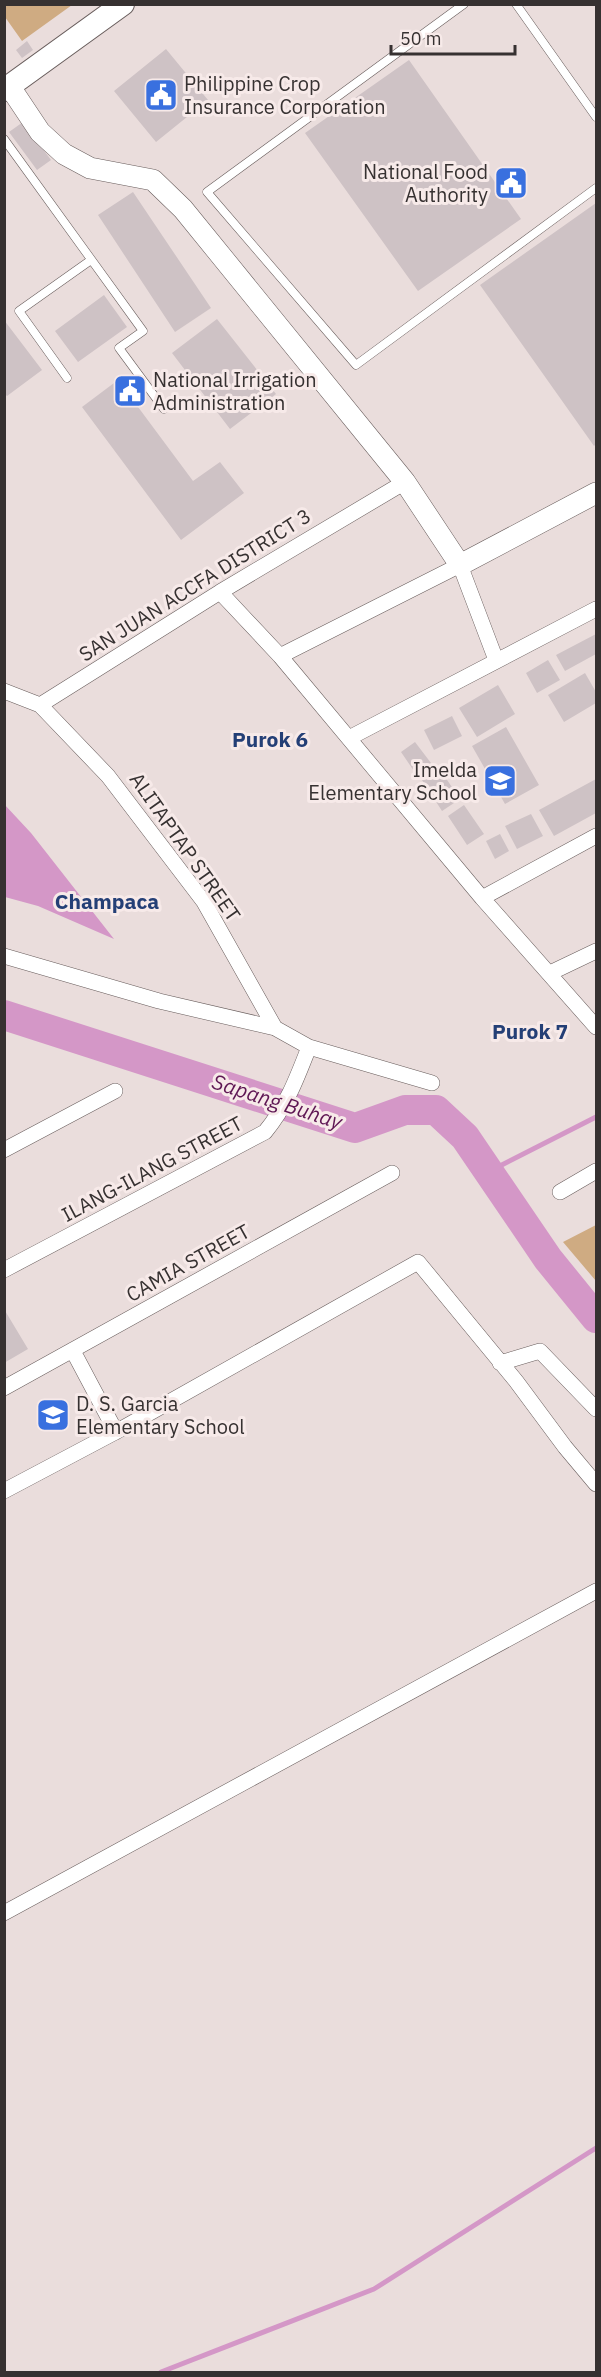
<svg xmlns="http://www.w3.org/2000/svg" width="601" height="2377" font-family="'IBM Plex Sans',sans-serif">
	<rect width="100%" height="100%" fill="#eadddc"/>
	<!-- green -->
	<path fill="#cfab82" d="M4,5L5,4L72,5L22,41L5,17Z
		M596,1225V1281L563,1242Z"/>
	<!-- water -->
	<path fill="#d497c7" d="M4,804L31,833L114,939L38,906L5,897Z"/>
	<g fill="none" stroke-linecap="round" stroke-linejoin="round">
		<!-- stream -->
		<path stroke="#d497c7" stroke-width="5" d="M488,1172L596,1117
			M161,2372L374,2289L596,2148"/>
		<!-- river -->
		<path stroke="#d497c7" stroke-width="30" d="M4,1015L355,1128L405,1110H436L465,1137L548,1259L596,1318"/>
	</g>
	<!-- building -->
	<path fill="#cec2c5" d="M27,41L33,50L22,58L16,50Z
		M166,49L208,100L156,142L114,91Z
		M409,60L521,219L418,291L305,133Z
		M23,122L51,160L37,170L9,132Z
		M133,192L211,308L175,332L98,215Z
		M596,203V444L594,446L480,285Z
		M104,295L127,327L78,362L55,331Z
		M217,319L276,394L230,429L172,353Z
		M4,320L42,370L7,396L4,393Z
		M118,380L193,481L220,462L244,493L181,540L82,407Z
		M596,634V654L565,671L556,655Z
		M548,660L560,680L537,693L526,673Z
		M585,673L596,692V703L564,722L548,695Z
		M498,685L515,714L477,737L459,708Z
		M452,716L462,736L434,750L424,730Z
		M506,727L539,785L505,804L472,746Z
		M415,742L431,763L416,774L401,752Z
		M439,768L460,799L442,811L422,780Z
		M596,779V813L554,836L539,810Z
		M464,805L484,834L467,845L448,816Z
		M531,814L543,836L517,849L505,826Z
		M500,834L509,851L495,859L486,841Z
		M4,1309L28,1349L4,1363Z"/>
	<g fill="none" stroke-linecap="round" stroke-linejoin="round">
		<defs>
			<path id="lane" d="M464,4L207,192L356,365L596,188
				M516,4L596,117
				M4,139L143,331L119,348L164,409
				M67,378L19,311L91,260"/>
			<path id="street" d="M220,592L280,656L482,898L596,1027
				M280,656L460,565L496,660
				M4,691L40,705L220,592L405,482
				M40,705L108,776L204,902L275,1028L309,1047L432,1083
				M349,738L596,609
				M482,898L596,836
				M4,956L159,1001L275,1028
				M550,973L596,951
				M4,1150L115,1091
				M560,1192L596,1171
				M4,1270L265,1132C286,1107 297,1078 309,1047
				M73,1351L116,1432
				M500,1363L540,1351L596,1409
				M4,1388L392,1173
				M4,1491L123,1428L418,1262L516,1381L565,1447L596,1484
				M4,1913L596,1591"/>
			<path id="secondary" d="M10,87L40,132L64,154L90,168L153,180L183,209L405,482L460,565L596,493"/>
			<path id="primary" d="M4,90L123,4"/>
		</defs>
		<!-- lane casing -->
		<use href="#lane" stroke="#685d5c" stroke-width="9"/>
		<!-- street casing -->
		<use href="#street" stroke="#685d5c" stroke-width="16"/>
		<!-- secondary casing -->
		<use href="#secondary" stroke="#685d5c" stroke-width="22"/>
		<!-- primary casing -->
		<use href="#primary" stroke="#685d5c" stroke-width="24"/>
		<!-- lane -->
		<use href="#lane" stroke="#fff" stroke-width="8"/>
		<!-- street -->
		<use href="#street" stroke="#fff" stroke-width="15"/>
		<!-- secondary -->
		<use href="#secondary" stroke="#fff" stroke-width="21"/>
		<!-- primary -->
		<use href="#primary" stroke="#fff" stroke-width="22"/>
	</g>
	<!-- icons -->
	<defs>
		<symbol id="civic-square" viewBox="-11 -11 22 22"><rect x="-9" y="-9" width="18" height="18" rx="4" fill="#3970df" stroke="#f7eae9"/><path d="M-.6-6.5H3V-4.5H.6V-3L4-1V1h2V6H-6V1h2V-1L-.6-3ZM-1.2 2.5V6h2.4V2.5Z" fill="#fff"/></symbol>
		<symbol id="school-square" viewBox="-11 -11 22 22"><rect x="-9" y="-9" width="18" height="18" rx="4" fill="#3970df" stroke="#f7eae9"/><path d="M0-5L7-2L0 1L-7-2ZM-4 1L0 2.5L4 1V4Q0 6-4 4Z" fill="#fff"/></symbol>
	</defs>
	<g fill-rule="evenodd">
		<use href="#civic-square" x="142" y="76" width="38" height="38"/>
		<use href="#civic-square" x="492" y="164" width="38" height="38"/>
		<use href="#civic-square" x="111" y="372" width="38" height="38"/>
		<use href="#school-square" x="481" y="762" width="38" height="38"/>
		<use href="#school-square" x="34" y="1396" width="38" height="38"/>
	</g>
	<g text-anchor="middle" stroke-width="6" stroke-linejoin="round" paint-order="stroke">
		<!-- poi labels -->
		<g font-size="20" fill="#363131" stroke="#f7eae9" text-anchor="start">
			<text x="184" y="91">Philippine Crop<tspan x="184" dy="23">Insurance Corporation</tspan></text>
			<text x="488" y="179" text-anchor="end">National Food<tspan x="488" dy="23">Authority</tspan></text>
			<text x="153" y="387">National Irrigation<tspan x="153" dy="23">Administration</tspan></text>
			<text x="477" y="777" text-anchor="end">Imelda<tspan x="477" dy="23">Elementary School</tspan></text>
			<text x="76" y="1411">D. S. Garcia<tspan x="76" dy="23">Elementary School</tspan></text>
		</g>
		<!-- street labels -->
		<g font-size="20" fill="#363131" stroke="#f7eae9">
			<text transform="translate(195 585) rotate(-32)" y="7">SAN JUAN ACCFA DISTRICT 3</text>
			<text transform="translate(185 847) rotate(55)" y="7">ALITAPTAP STREET</text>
			<text transform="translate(152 1169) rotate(-28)" y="7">ILANG-ILANG STREET</text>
			<text transform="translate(188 1263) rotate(-29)" y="7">CAMIA STREET</text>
		</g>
		<!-- neighbourhood labels -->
		<g font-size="21" font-weight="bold" fill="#243f76" stroke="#f7eae9">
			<text x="270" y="747">Purok 6</text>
			<text x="107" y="909">Champaca</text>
			<text x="530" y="1039">Purok 7</text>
		</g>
		<!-- water labels -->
		<g font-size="21" font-style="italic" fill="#5e1653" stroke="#f7eae9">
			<text transform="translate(277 1102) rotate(18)" y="7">Sapang Buhay</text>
		</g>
	</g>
	<!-- border -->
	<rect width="601" height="2377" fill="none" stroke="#363131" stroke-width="12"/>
	<!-- scale -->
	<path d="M391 45v9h124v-9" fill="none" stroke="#363131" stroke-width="3"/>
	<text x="400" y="45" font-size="18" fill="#363131" stroke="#f7eae9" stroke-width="4.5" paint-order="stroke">50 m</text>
</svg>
